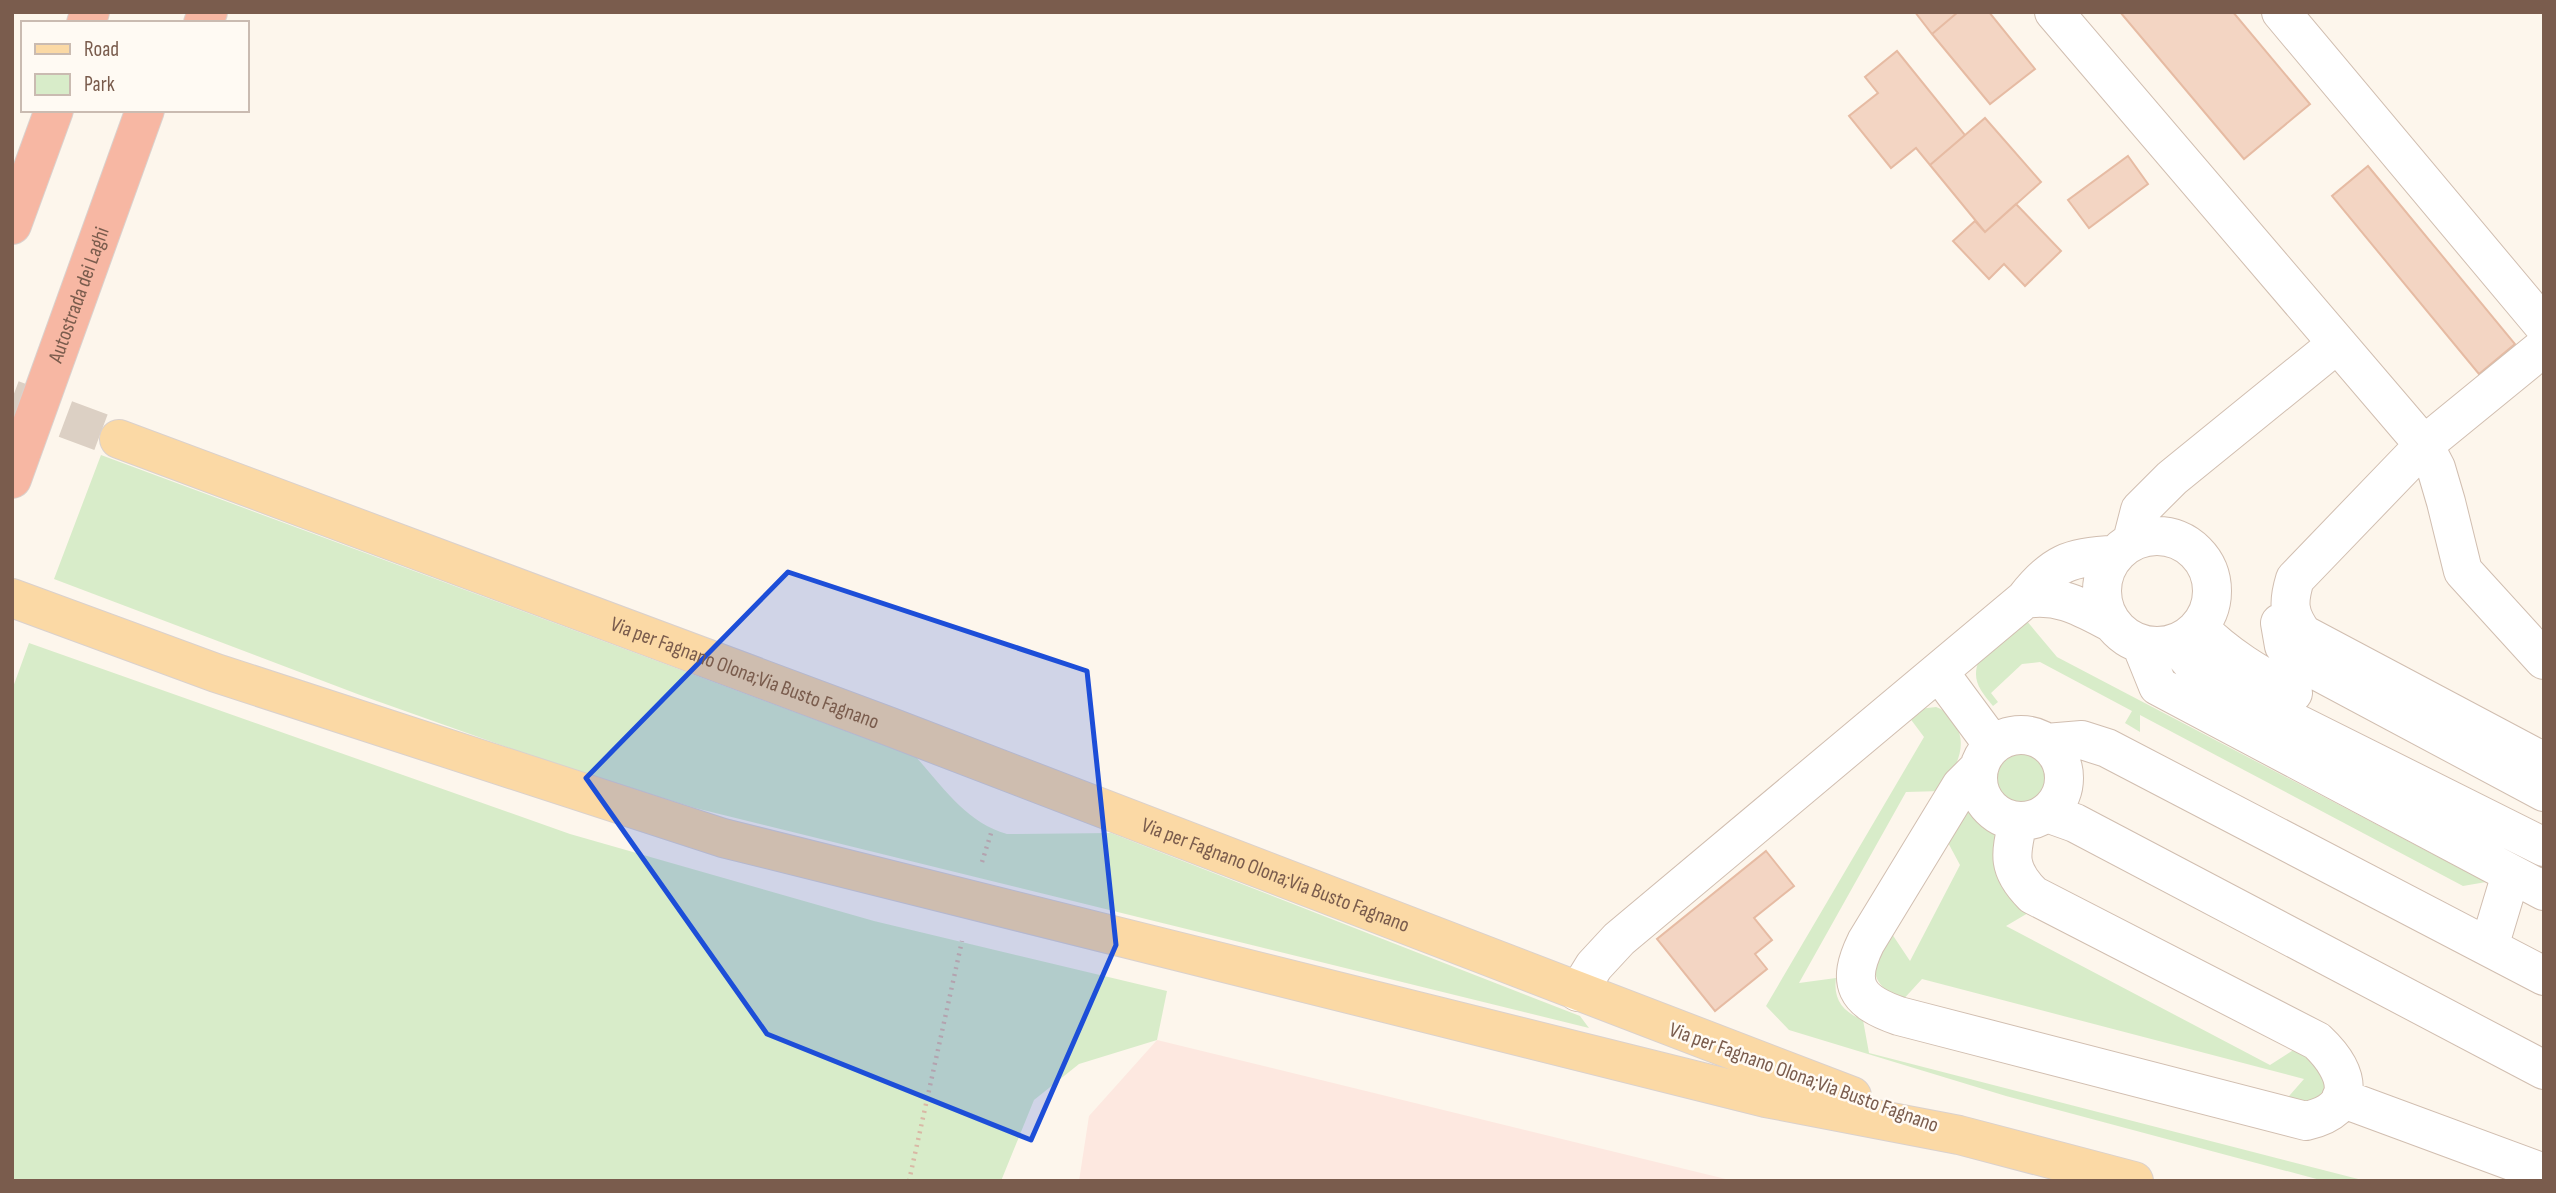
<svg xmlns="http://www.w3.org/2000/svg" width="2556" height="1193" font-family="'Sofia Sans Condensed',sans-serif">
	<rect width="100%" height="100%" fill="#fdf6ec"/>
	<!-- commercial -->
	<path fill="#fde8e0" d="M1157,1040L1734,1181H1735H1079L1089,1116Z"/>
	<!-- green -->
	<path fill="#d8ecc9" d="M101,455L916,757C943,787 967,823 1007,834L1111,833L1580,1016L1589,1028L695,808L540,759L360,695L54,579Z
		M2026,620L2057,657L2486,882L2463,886L2140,715V732L2125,723L2132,711L2040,662L2022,664L1991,693L1998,702L1993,706C1980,690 1971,680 1979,660Z
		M29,643L570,834L874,921L1167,991L1157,1040L1079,1064L1034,1100L1001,1181H12V690Z
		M1936,707C1945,710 1948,715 1953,722C1971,744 1954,770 1942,791L1906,792L1799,983L1836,978C1833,1000 1843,1012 1863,1020L1869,1053L2366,1181H2324L2006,1096L1789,1030L1766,1006L1924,737L1909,717L1919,709Z
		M1992 778a28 28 0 1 1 56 0a28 28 0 1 1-56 0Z
		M1969,804L1982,820L2001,832L2035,909L2006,926L2270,1065L2295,1049L2313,1058L2330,1076L2320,1101L2283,1103L2304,1079L1922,979L1900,1003C1866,974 1871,972 1892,934L1910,961L1960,865L1945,837Z"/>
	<!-- building -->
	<path fill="#f3d5c3" stroke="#e6bba3" stroke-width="2" d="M1915,12H1958L1932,34Z
		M1958,12H1989L2035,69L1990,104L1932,34Z
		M2120,12H2233L2310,104L2244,159Z
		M1897,51L1965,135L1930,165L1916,148L1891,168L1849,116L1878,93L1865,77Z
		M1985,118L2041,182L1985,232L1930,165Z
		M2128,156L2148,184L2089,228L2068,200Z
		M2368,166L2515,344L2479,374L2332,196Z
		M2016,204L2061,251L2025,286L2004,264L1989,279L1953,241L1975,221L1985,232Z
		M1766,851L1794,886L1754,918L1772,940L1755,954L1767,969L1715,1011L1657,939Z"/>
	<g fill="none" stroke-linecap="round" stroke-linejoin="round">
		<!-- major-tunnel -->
		<path stroke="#dcd0c4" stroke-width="38" stroke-dasharray="38 19" stroke-linecap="butt" d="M12,399L119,439"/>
		<defs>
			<path id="minor" d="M2054,12L2424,445L2436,468L2446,502L2463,571L2544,660
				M2281,12L2544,326
				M2544,347L2424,445L2295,579C2288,602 2288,614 2303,634L2544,762
				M2102 591a55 55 0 1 1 110 0a55 55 0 1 1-110 0Z
				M2132,541L2140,510L2172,478L2337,344
				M2025,599C2059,593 2083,608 2112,623
				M2280,623L2284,646L2297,660L2544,792
				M2199,628C2227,656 2257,674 2293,693
				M2175,643L2196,668L2214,682L2544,847
				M2141,644L2158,686L2544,891
				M1939,672L1993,745
				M1978 778a43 43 0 1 1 86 0a43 43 0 1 1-86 0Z
				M2046,743L2082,740L2107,748L2544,976
				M1978,769L1961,786L1866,942C1846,983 1855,1001 1899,1016L2306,1121C2359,1109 2350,1072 2317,1041L2033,895C2007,869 2010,855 2018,822
				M2047,813L2075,823L2544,1070
				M2489,947L2511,874
				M1578,992L1594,966L1619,939L2025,599C2052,564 2070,556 2115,555
				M2341,1098L2544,1173"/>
			<g id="major">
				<path id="s1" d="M119,439L888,726L1852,1096"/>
				<path d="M12,598L216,673L723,838L1766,1098L1959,1135L2134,1181"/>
			</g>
			<g id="highway">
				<path d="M86,23L90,12"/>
				<path d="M203,23L208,12"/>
				<path d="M12,225L54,110"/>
				<path id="s2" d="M12,479L145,110"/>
			</g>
		</defs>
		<!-- minor casing -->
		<use href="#minor" stroke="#d1beb0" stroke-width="40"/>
		<!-- major casing -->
		<use href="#major" stroke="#dad1cd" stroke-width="40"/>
		<!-- highway casing -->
		<use href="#highway" stroke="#dad1cd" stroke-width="40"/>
		<!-- path -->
		<path stroke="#d9b8a5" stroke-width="4.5" stroke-dasharray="2 5" stroke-linecap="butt" d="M982,862L992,830
			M909,1181L962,941"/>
		<!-- minor -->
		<use href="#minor" stroke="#fff" stroke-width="38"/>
		<!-- major -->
		<use href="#major" stroke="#fbd9a5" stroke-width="38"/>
		<!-- highway -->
		<use href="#highway" stroke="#f7b7a3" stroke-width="38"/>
	</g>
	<!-- marked area -->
	<path fill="#1d4ed8" fill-opacity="0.2" stroke="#1d4ed8" stroke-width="5" stroke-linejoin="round" d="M788,572L1087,671L1116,945L1031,1140L767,1034L586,778Z"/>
	<g text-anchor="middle" stroke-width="5" stroke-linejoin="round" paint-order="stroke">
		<!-- street labels -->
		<g font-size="21" fill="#7a5c4d" stroke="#fffaf3">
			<text dy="7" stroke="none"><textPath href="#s2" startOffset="196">Autostrada dei Laghi</textPath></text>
			<text dy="7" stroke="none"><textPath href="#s1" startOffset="668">Via per Fagnano Olona;Via Busto Fagnano</textPath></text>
			<text dy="7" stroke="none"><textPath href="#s1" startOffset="1236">Via per Fagnano Olona;Via Busto Fagnano</textPath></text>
			<text transform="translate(1804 1077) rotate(20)" y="7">Via per Fagnano Olona;Via Busto Fagnano</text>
		</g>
	</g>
	<!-- border -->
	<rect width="2556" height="1193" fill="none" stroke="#7a5c4d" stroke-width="28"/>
	<!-- legend -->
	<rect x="21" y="21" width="228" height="91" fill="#fffaf3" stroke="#cabbb1" stroke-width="2"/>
	<rect x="35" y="44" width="35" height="10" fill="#fbd9a5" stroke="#cabbb1" stroke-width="2"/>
	<text x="84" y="56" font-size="21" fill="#7a5c4d">Road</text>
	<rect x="35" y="74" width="35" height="21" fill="#d8ecc9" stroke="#cabbb1" stroke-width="2"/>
	<text x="84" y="91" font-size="21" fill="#7a5c4d">Park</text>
</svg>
